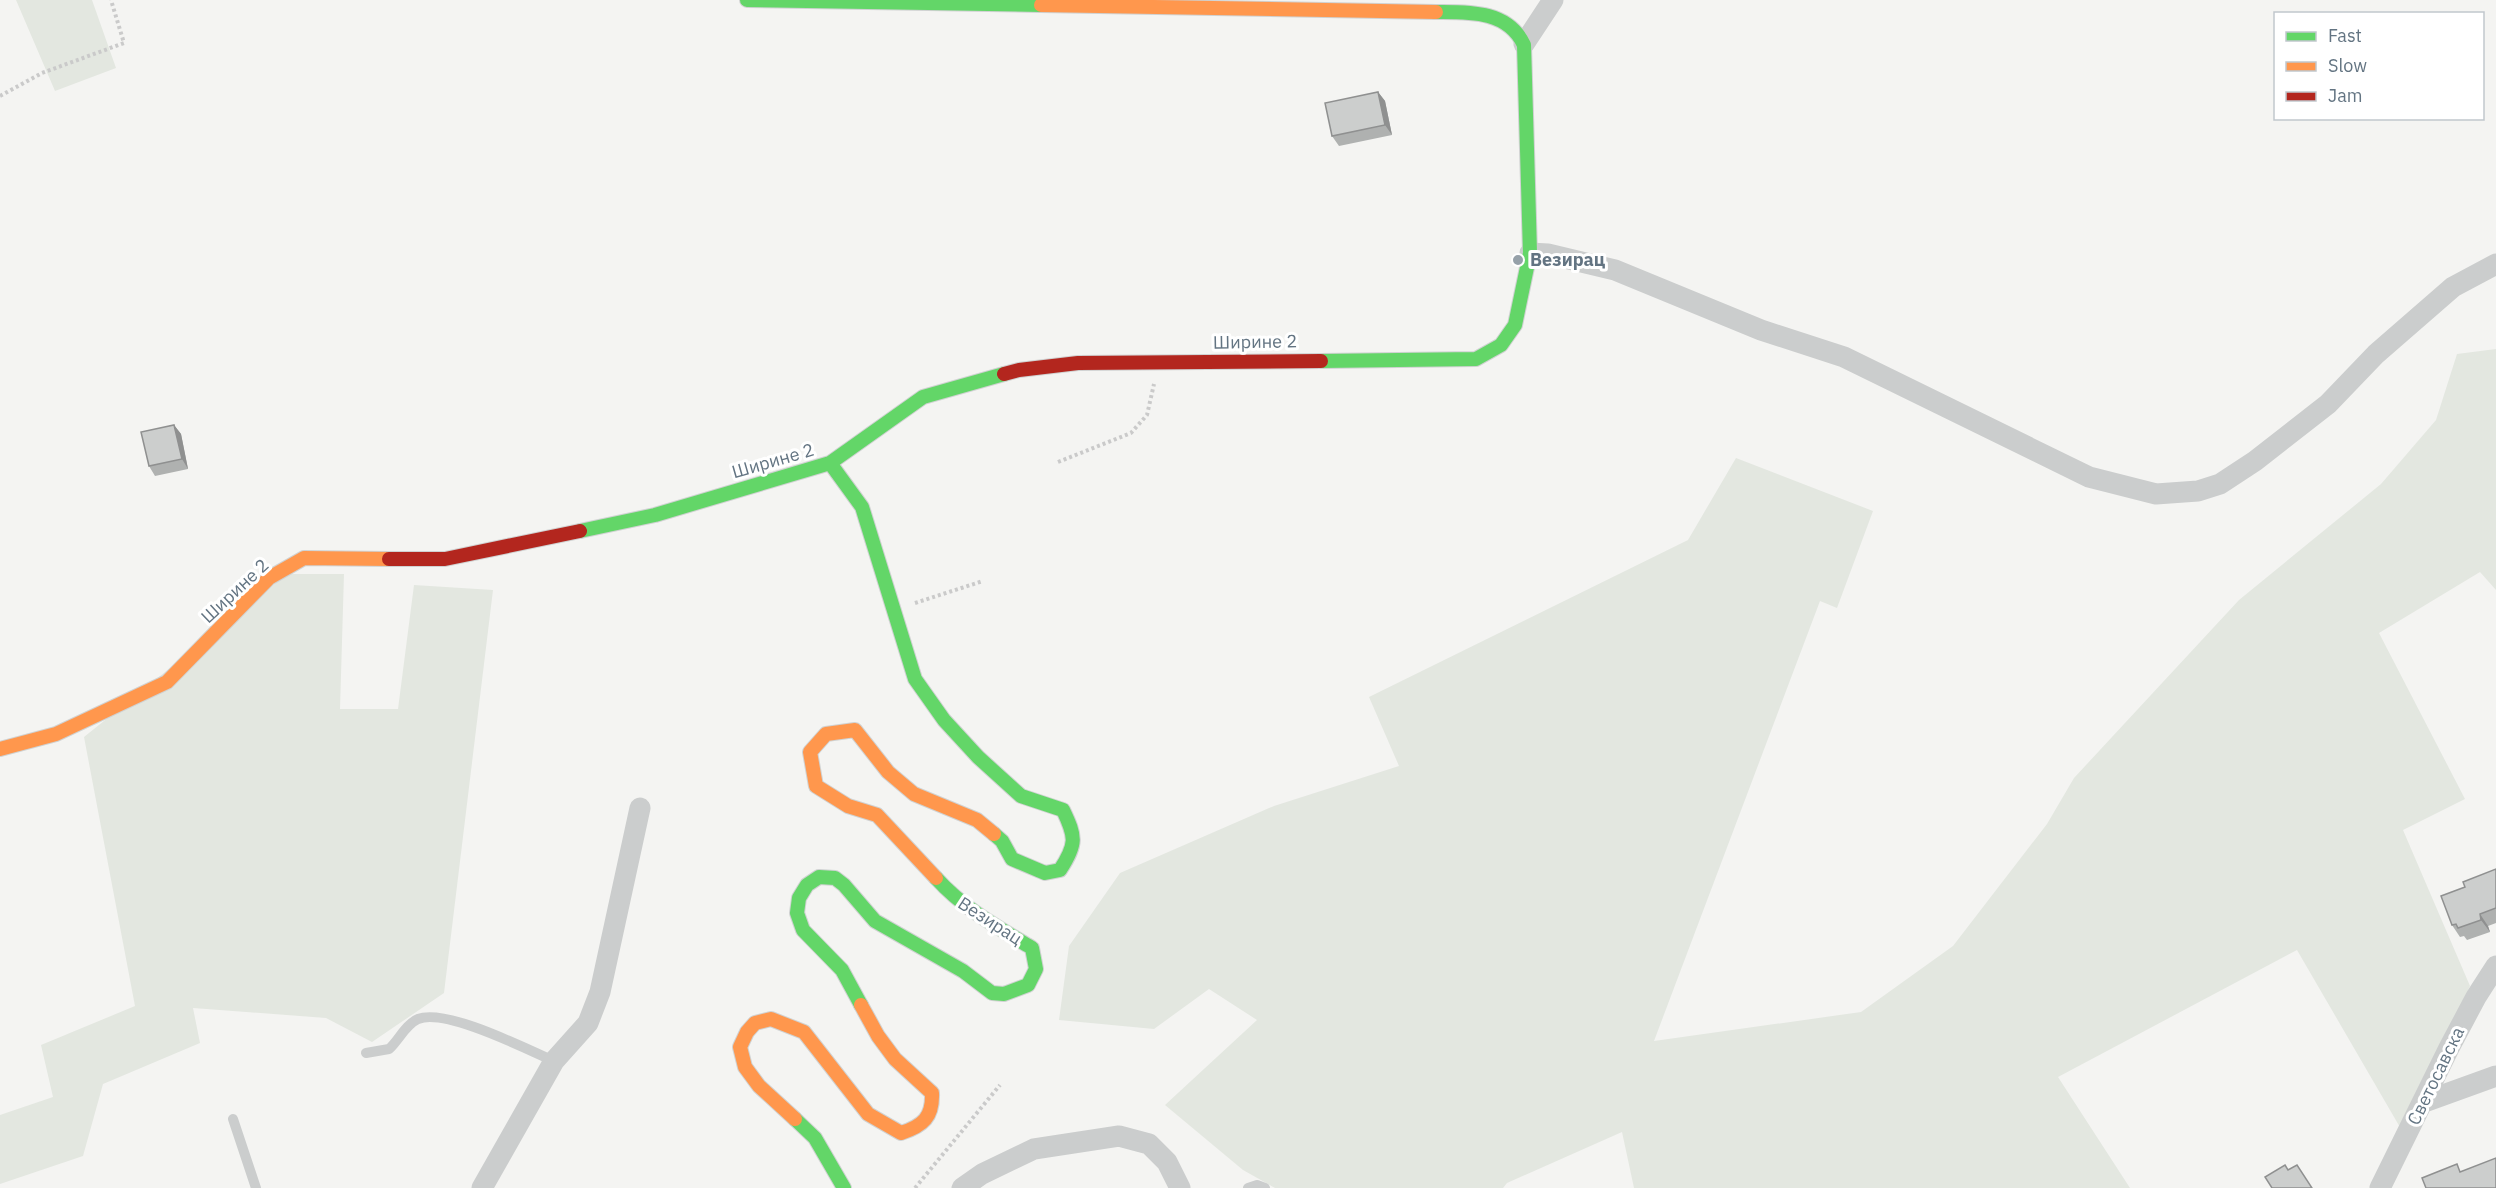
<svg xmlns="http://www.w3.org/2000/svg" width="2496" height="1188" font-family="'IBM Plex Sans',sans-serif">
	<rect width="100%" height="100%" fill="#f4f4f2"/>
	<!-- green -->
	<path fill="#e3e7e0" d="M16,0H92L116,68L55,91Z
		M2496,349V590L2480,572L2379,633L2465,799L2403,830L2470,986L2401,1129L2297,950L2058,1077L2130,1188H1634L1622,1132L1507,1183L1503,1188H1275L1243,1170L1165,1105L1257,1020L1209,989L1154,1029L1059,1020L1069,946L1120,873L1274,806L1399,766L1369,697L1688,540L1736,458L1873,511L1837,608L1820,601L1654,1041L1861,1012L1953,946L2047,824L2074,778L2239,600L2381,484L2436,420L2457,354Z
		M287,574H344L340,709H398L414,585L493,590L444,993L372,1042L326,1018L193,1008L200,1043L103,1084L83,1156L0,1184V1115L53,1097L41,1045L135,1006L84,737Z"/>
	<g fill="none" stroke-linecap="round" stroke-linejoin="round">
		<defs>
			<path id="fast" d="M747,0L1041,5
				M1321,361L1476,359L1501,345L1515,325L1530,253L1524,45C1508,10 1468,12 1436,12
				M830,463L862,507L915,679L944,720L978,757L1021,796L1063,810C1076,837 1077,844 1060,870L1045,873L1012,859L1002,841L994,834
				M580,531L655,515L830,463L923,397L1004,374
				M861,1005L842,970L803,930L797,913L799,898L807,885L819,877L835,878L844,885L875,921L963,971L992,993L1004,994L1028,985L1036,969L1032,948C997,927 963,908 936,878
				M795,1119L815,1138L844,1188"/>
			<path id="slow" d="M1041,5L1436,12
				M0,749L56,734L167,682L269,578L304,558L389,559
				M936,878L877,815L848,806L816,786L810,752L826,734L855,730L888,772L914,794L977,820L994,834
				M795,1119L759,1086L745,1067L740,1047L747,1032L755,1023L771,1019L804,1032L868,1114L901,1133C923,1126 933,1117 932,1093L895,1059L878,1036L861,1005"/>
			<path id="jam" d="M1004,374L1019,370L1078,363L1321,361
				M389,559H445L580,531"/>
		</defs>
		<!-- fast casing -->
		<use href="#fast" stroke="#d0d2d2" stroke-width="16"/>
		<!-- slow casing -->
		<use href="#slow" stroke="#d0d2d2" stroke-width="16"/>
		<!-- jam casing -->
		<use href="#jam" stroke="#d0d2d2" stroke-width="16"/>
		<!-- path -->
		<path stroke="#cacaca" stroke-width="4" stroke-dasharray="3 3" stroke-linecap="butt" d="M0,96L42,73L124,43L111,0
			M1058,462L1131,433L1147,415L1154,384
			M915,603L983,581
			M915,1188L1000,1085"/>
		<!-- lane -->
		<path stroke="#cbcdcd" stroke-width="10" d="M366,1053L389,1049C399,1040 405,1025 418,1019C446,1008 526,1049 554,1061
			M233,1119L256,1188
			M1248,1188L1257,1185L1265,1188"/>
		<!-- street -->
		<path stroke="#cbcdcd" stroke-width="21" d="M1524,44L1553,0
			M1530,253L1548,254L1615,270L1761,330L1844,357L2089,477L2156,494L2198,491L2220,484L2255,461L2328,404L2376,354L2453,287L2496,264
			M2424,1102L2496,1076
			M482,1188L554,1061L588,1023L600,992L640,808
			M962,1188L982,1174L1034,1149L1119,1136L1149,1144L1167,1162L1180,1188
			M2380,1188L2449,1048L2476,997L2496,966"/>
		<!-- fast -->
		<use href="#fast" stroke="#63d668" stroke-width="14"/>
		<!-- slow -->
		<use href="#slow" stroke="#ff974d" stroke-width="14"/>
		<!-- jam -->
		<use href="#jam" stroke="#b3261e" stroke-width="14"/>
	</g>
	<!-- wall -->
	<path fill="#afb1b0" d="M1378,92L1385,101L1392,135L1339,146L1332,136Z
		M174,425L181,434L188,469L155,476L149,466Z
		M2496,869V923L2488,926L2490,932L2467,940L2464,936L2460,937L2452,925L2465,887Z"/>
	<!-- shaded-wall -->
	<path fill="#8f9090" d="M1378,92L1385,101L1392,135L1385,125Z
		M174,425L181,434L188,469L182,459Z
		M2480,914L2488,926L2490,932L2481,920Z"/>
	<!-- building -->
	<path fill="#cccecd" stroke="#8f9090" stroke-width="1.5" d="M1378,92L1385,125L1332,136L1325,103Z
		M174,425L182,459L149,466L141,432Z
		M2496,869V908L2480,914L2481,920L2458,928L2456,924L2452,925L2441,896L2465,887L2463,882Z
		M2496,1158V1188H2426L2422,1178L2457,1164L2460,1172Z
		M2285,1165L2288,1170L2297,1165L2312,1188H2272L2265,1177Z"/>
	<!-- markers -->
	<circle fill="#96a1a9" stroke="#fff" stroke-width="2" cx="1518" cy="260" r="6"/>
	<g text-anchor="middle" stroke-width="6" stroke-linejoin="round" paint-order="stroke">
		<!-- poi labels -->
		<g font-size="18" font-weight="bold" fill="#637482" stroke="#fff" text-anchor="start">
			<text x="1530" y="266">Везирац</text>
		</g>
		<!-- street labels -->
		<g font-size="18" fill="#637482" stroke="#fff">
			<text transform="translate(1255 342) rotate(-1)" y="6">Ширине 2</text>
			<text transform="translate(773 461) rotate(-16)" y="6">Ширине 2</text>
			<text transform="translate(235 591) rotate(-43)" y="6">Ширине 2</text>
			<text transform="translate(990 921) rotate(33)" y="6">Везирац</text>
			<text transform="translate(2436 1076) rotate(-64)" y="6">Светосавска</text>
		</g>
	</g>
	<!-- legend -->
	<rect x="2274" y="12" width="210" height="108" fill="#ffffff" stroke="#c1c7cd" stroke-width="1.5"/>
	<rect x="2286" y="32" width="30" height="9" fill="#63d668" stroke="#c1c7cd" stroke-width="1.5"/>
	<text x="2328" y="42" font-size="18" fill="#637482">Fast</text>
	<rect x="2286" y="62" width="30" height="9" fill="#ff974d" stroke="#c1c7cd" stroke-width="1.5"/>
	<text x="2328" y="72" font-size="18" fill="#637482">Slow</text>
	<rect x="2286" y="92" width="30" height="9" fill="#b3261e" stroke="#c1c7cd" stroke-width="1.5"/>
	<text x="2328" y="102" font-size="18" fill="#637482">Jam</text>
</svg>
